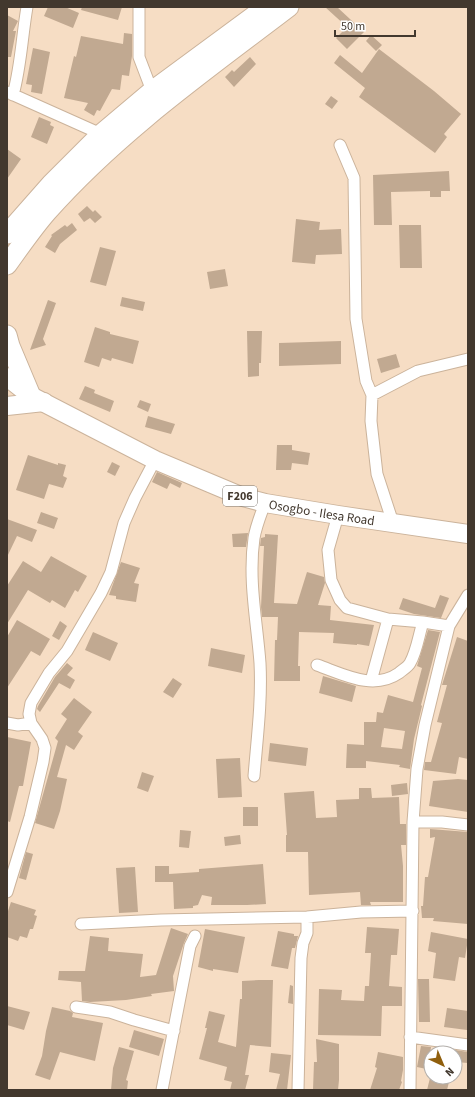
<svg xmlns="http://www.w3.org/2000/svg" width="475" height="1097" font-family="'Source Sans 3',sans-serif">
	<rect width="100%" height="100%" fill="#f6ddc4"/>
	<!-- building -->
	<path fill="#c1a991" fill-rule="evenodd" d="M48,7H65L79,13L73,28L44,16Z
		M82,7H122L118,20L81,10Z
		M325,7H337L364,32L347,49L336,38L347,27Z
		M7,15L18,21L13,31H16L11,57H7Z
		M124,33L132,34V56L129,76L122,75L120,90L112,89L100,111L97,110L94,116L84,110L88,103L64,98L74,56L76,57L81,36L123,44Z
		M371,35L382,45L376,51L366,41Z
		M33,48L50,52L42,94L31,92L32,85L26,84Z
		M379,49L434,91L461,114L444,134L447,137L435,153L359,97L365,88L334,63L340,55L362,73Z
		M250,57L256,64L234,87L225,77L232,70L234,72Z
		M331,96L338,101L332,109L325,104Z
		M39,117L51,122L50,125L54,127L47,144L31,137Z
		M7,149L21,159L7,179Z
		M449,171L450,191H441V197H430V191L391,192L392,225H374L373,175Z
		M87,206L93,212L95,210L102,217L95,223L90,218L84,222L78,214Z
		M296,219L320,222L319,230L341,229L342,254L316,255L315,264L292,262Z
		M72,223L77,230L60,244L55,253L45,247L52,236L51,235L65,225L67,227Z
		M399,225H421L422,268H400Z
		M100,247L116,251L106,286L90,282Z
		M225,269L228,286L210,289L207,272Z
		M122,297L145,302L143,311L120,306Z
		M48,300L56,303L43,339L46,345L30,350Z
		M95,327L110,332V334L139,341L133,364L112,358L111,361L102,358L99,367L84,362Z
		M247,331H262L261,363H259V376L248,377Z
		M341,341V364L279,366V343Z
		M396,354L400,367L381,373L377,359Z
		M85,386L95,390L94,393L114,401L110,412L79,399Z
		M140,400L151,404L148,412L137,407Z
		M148,416L175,424L171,434L145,427Z
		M277,445H292V450L310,453L308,465L292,463L291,470H276Z
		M28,455L58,465V463L66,465L63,476L67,478L63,488L49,484L44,499L16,490Z
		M112,462L120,466L115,476L107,472Z
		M157,472L182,483L180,488L170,483L167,489L152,482Z
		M41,512L58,518L54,529L37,523Z
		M7,519L37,530L32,542L17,536L7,557Z
		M248,533L246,547H233L232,534Z
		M265,534L278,535L274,603L297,604L307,572L324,577L325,583L318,605L331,606L330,620L374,625L369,646L357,644V645L333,643L334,633L299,632L298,666H300V681H274L275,640H277L278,617H262L261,607L264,546H260L261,538L265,537Z
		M51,556L87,576L78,592L75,590L65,608L52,600L50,603L28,590L7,624V586L23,561L41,572Z
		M121,562L140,568L134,583L139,584L136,602L116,599V596L109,595Z
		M440,595L449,598L441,618L414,614L399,609L403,598L435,608Z
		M17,620L50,639L40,656L31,651L7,688V637Z
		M60,621L67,626L59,640L52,636Z
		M428,630L440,632L421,705L422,706L414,739L410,769L399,767L400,765L366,761V768H346L347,744L364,745V722H376L377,712L383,713L388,695L413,702L422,668L417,666ZM384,728L405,731L402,749L381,747Z
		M93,632L118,643L110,661L85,650Z
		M457,637L468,641V759L459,757L456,774L424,770L425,762H431L442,723L437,722L447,685H442Z
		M211,648L245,655L242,673L208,666Z
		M67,663L73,668L67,675L75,680L70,689L59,683L40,712L37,709L38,706L55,677Z
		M323,676L356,686L352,702L319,693Z
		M173,678L182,684L173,698L163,692Z
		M74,698L92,712L78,732L83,736L74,750L66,745L57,777L67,779L60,811L54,829L35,823L58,741L55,738L67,719L61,714Z
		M7,737L31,742L23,786H19L10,822L7,821Z
		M270,743L308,748L306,766L268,761Z
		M240,758L242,797L218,798L216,759Z
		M142,772L154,776L148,792L137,788Z
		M458,779L468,780V812L429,806L433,781Z
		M407,783L408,794L392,796L391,785Z
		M359,788H371L372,798L399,797L400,824H406V845H401L403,866V902H370L371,905H361L360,892L309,895L308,852H286V835H287L284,793L314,791L316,818L337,817L336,800L359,799Z
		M243,807H258V826H243Z
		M430,829L468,832V924L433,921L434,918H422L421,906H423L425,877H428L435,837L430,838Z
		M180,830L191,831L189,848L179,847Z
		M240,835L241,844L225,846L224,837Z
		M26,852L33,854L26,880L19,878Z
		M263,864L266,904L247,905H211L212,897L202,895L198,905L193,906V908L174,909L173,882H155V866H169V874L199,872V869Z
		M135,867L138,912L119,913L116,868Z
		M11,902L36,910L34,915L37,916L33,929H30L27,938L20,936L18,941L7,937V914Z
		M367,927L399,929L397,955H391L389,986L402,987V1006H382L381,1036L318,1035L319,989L342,990L341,1000L364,1001L365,986H369L371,953H365Z
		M171,928L188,934L184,943L173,976L174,991L151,994L152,996L126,1000L90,1002L82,1001L81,982L58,980L59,971H85L90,936L109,938L108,951L143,954L140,977L156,975Z
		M205,929L245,937L238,973L213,969V971L198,967Z
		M278,931L294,934V936H298L295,948H292L288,969L271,966Z
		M431,932L468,939L465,958L459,957L455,981L433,978L436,953L428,951Z
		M418,979H429L430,1022H419Z
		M259,980H273L271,1047L250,1045L245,1075H249L245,1090H230L232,1082L224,1080L227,1067L199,1059L207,1028H205L209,1011L225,1015L218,1042L236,1047L240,999H242V981Z
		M290,985L293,986V1004L288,1003Z
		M7,1006L30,1012L24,1030L7,1025Z
		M52,1007L70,1011L73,1013L72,1017L103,1023L95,1061L60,1052L50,1080L35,1075L42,1056L46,1031Z
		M447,1008L468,1011L467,1030L444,1027Z
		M134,1030L164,1039L159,1056L129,1047Z
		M316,1039L339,1044V1080L338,1090H313L314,1062H317Z
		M421,1046L431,1047L430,1055H431V1070L417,1067Z
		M119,1047L134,1051L126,1080L128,1081L127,1090H111L113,1068Z
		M455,1050L468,1052V1063L455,1062Z
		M378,1052L403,1057V1070L401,1081L402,1082L399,1090H370L377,1068L375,1067Z
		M271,1053L291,1055L287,1090H276L280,1074L269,1072Z
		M430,1078L449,1082L447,1090H427Z"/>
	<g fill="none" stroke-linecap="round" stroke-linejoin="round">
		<defs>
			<path id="minor" d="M139,7V57L152,91
				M7,92L101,134
				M13,95C21,66 22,36 27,7
				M340,145L354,178L356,319L366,381L372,395L371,421L377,474L393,523
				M372,395L418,371L468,359
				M338,515L328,550L331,580L340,600L347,608L388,619L423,622L449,626
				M317,665C343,674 373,691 399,673C402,670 408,667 410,663C417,651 419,634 423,622
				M371,681L388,619
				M7,723L18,725L31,723
				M254,776C257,739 262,701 260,663C257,622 248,580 254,538C256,526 261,514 265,503
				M413,822H442L468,825
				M7,892L30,817L43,762L45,748L42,739L31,723L29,714L31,703L49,673L67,651L101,593L111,572L124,523L135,498L155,460
				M81,924L161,920L307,917L361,912L413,911
				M76,1007L110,1012L134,1020L174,1031
				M410,1037L468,1045
				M162,1090L190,946L195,936
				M298,1090L301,958L303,943L307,933V917
				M410,1090L413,822L417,769L425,725L449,626L468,595"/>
			<g id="primary">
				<path id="s1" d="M7,377L31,396L155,460L243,497L265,503L338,515L468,534"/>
				<path d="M7,406L44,402"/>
			</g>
			<path id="trunk" d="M7,234L51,184L101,134L152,91L266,7
				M7,265C20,247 33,228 47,212C118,132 205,71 289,7
				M7,335L10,346L31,396"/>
		</defs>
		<!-- minor casing -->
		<use href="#minor" stroke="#cbb39b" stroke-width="13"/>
		<!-- primary casing -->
		<use href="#primary" stroke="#cbb39b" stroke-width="20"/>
		<!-- trunk casing -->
		<use href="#trunk" stroke="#cbb39b" stroke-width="21"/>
		<!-- minor -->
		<use href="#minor" stroke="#fff" stroke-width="11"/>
		<!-- primary -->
		<use href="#primary" stroke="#fff" stroke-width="18"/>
		<!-- trunk -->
		<use href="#trunk" stroke="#fff" stroke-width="19"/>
	</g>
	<g text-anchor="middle" stroke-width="3" stroke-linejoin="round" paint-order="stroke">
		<!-- shield labels -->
		<rect fill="#fff" stroke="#7b746d" stroke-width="1" x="223" y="486" width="34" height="20" rx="3"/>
		<g font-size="12" font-weight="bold" fill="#42382e">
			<text x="240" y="500">F206</text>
		</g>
		<!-- street labels -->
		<g font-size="13" fill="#42382e" stroke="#fff">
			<text dy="5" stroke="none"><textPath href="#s1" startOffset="346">Osogbo - Ilesa Road</textPath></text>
		</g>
	</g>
	<!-- border -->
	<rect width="475" height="1097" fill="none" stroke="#42382e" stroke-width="16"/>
	<!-- north arrow -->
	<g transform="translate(443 1065) rotate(136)"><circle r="19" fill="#ffffff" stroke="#b3afab"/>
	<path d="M0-3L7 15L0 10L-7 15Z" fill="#905f0d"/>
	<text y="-6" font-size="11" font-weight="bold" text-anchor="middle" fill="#42382e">N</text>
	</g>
	<!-- scale -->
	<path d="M335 30v6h80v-6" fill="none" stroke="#42382e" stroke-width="2"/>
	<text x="341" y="30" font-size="12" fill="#42382e" stroke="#ffffff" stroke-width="3" paint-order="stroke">50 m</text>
</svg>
